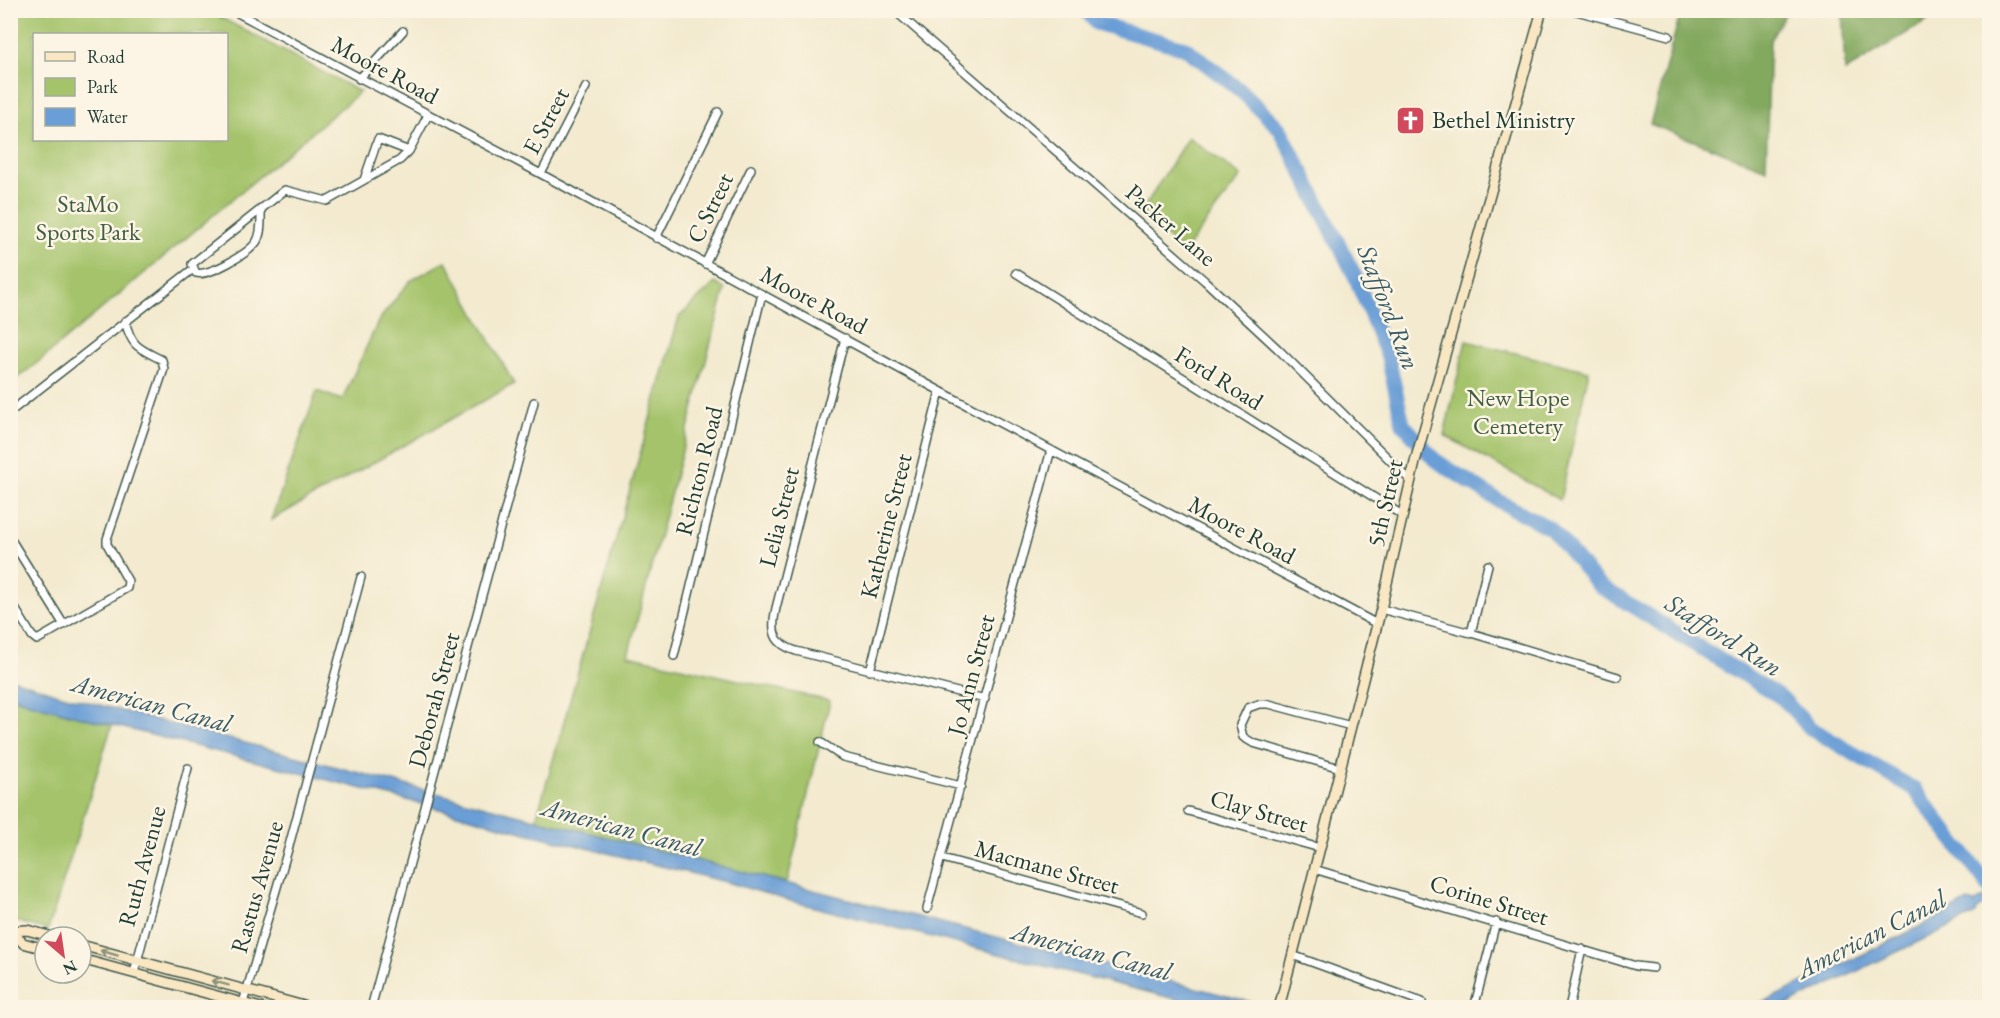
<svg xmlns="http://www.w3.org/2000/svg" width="2000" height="1018" font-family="'EB Garamond',serif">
	<rect width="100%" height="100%" fill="#fcf5e5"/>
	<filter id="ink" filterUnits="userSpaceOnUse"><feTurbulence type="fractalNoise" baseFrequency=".0167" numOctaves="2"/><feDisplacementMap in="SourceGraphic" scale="12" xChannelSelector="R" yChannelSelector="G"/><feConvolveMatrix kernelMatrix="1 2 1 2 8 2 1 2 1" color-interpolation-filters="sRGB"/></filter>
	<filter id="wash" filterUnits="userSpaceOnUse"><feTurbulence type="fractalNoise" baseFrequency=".008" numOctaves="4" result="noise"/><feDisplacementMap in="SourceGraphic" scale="24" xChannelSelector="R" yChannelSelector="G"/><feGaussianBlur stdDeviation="1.35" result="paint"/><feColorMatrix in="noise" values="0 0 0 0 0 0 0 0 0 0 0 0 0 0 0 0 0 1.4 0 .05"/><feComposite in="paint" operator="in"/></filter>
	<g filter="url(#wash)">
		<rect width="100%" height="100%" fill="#f3eacf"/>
		<!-- green -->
		<path fill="#a4c36b" stroke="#628050" stroke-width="1.5" fill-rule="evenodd" d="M11,10L209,11L360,92L42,359L11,383ZM34,34H226V140H34Z
			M1188,137L1241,176L1184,252L1140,214Z
			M446,261L514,384L271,520L317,391L342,400L379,320L410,281Z
			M715,283L725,289L628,655L830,701L787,883L536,820L679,317Z
			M1466,341L1589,371L1560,500L1444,435Z
			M10,696L26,702L112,725L48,930L11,920Z"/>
		<!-- forest -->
		<path fill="#83a95f" stroke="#51734a" stroke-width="1.5" d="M1842,10H1943V11L1845,71Z
			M1681,11H1787L1770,41L1766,169L1650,124Z"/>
		<!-- water -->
		<path fill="#6a9ed6" stroke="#446e85" stroke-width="1.5" d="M10,678L58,694L516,814L1271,1007H1206L787,900L730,883L518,831L414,802L81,717L26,702L11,696Z
			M1989,895V903L1977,910L1976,914L1783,1007H1754C1825,971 1899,940 1968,901L1974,903Z"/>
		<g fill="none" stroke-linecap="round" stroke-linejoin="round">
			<!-- river -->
			<path stroke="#6a9ed6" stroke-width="15" d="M1086,10L1096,23L1185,48L1240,90L1280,129L1354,274L1388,357L1403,424L1435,460L1499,501L1551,529L1598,585L1782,698L1810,728L1914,789L1990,888"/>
		</g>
	</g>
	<g filter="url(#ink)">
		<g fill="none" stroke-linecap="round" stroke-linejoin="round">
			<defs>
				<path id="minor" d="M232,10L541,174L940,391L1377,624
					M894,10L1205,281L1277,348L1411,481
					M1573,10L1669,36
					M359,79L403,31
					M541,174L586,87
					M364,180L378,139L409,151
					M261,208C261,219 262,232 257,241C250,253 208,277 196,273L192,264L285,190L327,201L400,160L409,151L428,115
					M656,238L718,112
					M705,264L751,169
					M1016,273L1402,515
					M845,338L776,608C771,630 772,643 796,651L985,699
					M10,412L193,269
					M10,538L64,625
					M10,600L32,636L37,640L127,588L128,581L107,544V539L164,369L162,360C139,348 132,348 125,321
					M1381,609L1471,633L1618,677
					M1471,633L1488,565
					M674,656L762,294
					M870,671L940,391
					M820,742L843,757L961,786
					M1340,768L1253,743L1243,737L1240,725L1248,708L1259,704H1269L1351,726
					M1188,811L1320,848
					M942,858L1142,913
					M1314,869L1636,966L1653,968
					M927,909L1051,450
					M1292,955L1422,1002
					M134,973L188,768
					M243,1003L289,846L361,577
					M371,1008L534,402
					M1474,1008L1496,922
					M1569,1008L1582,949"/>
				<path id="secondary" d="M10,931L27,930L53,937
					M13,932L23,943L45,949
					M81,945L311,1008
					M81,959L261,1008
					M1279,1008L1381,609L1416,458L1542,10"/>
			</defs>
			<!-- minor casing -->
			<use href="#minor" stroke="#3f574b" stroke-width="10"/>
			<!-- secondary casing -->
			<use href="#secondary" stroke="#3f574b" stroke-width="12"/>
			<!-- minor -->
			<use href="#minor" stroke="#fff" stroke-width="7"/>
			<!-- secondary -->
			<use href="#secondary" stroke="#f9e7c3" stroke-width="9"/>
		</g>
		<!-- one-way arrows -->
		<defs><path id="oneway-shaft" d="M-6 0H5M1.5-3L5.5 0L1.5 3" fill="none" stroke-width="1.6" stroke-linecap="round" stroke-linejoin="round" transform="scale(1.5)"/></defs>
		<g stroke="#8c927c">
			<use href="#oneway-shaft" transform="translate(109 953) rotate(-164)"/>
			<use href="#oneway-shaft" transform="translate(220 983) rotate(-165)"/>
		</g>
	</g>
	<!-- icons -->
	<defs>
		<symbol id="church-square" viewBox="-11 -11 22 22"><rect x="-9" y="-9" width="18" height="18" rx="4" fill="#d1495b" stroke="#fcf5e5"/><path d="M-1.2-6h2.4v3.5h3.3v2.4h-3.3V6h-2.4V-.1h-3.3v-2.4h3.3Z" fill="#fff"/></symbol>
	</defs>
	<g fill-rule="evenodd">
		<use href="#church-square" x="1394" y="104" width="33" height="33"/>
	</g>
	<g text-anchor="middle" stroke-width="5" stroke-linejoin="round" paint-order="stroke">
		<!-- street labels -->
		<g font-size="24" fill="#1f3d34" stroke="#fcf5e5">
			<text transform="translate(385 70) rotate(28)" y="8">Moore Road</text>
			<text transform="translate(546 121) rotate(-62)" y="8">E Street</text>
			<text transform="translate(710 208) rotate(-64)" y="8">C Street</text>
			<text transform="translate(1171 225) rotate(41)" y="8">Packer Lane</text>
			<text transform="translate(814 300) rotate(28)" y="8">Moore Road</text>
			<text transform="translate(1219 378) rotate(32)" y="8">Ford Road</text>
			<text transform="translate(699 471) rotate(-76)" y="8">Richton Road</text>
			<text transform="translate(1385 503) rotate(-77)" y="8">5th Street</text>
			<text transform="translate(779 517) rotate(-76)" y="8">Lelia Street</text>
			<text transform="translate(886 526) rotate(-76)" y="8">Katherine Street</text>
			<text transform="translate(1242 530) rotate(28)" y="8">Moore Road</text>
			<text transform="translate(971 675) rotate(-75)" y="8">Jo Ann Street</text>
			<text transform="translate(434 700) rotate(-75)" y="8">Deborah Street</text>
			<text transform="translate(1259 811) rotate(16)" y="8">Clay Street</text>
			<text transform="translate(142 866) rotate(-75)" y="8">Ruth Avenue</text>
			<text transform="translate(1047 867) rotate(15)" y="8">Macmane Street</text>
			<text transform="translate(257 887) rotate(-74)" y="8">Rastus Avenue</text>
			<text transform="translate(1489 900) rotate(17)" y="8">Corine Street</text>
		</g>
		<!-- poi labels -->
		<g font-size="24" fill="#1f3d34" stroke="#fcf5e5" text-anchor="start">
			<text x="1432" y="128">Bethel Ministry</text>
		</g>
		<!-- park labels -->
		<g font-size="24" fill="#405e42" stroke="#fcf5e5">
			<text x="88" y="212">StaMo<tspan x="88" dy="28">Sports Park</tspan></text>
			<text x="1518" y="406">New Hope<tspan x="1518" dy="28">Cemetery</tspan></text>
		</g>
		<!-- water labels -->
		<g font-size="26" font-style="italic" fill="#365a65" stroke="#fcf5e5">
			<text transform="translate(1389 307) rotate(69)" y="9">Stafford Run</text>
			<text transform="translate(1724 635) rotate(32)" y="9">Stafford Run</text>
			<text transform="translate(152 703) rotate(15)" y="9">American Canal</text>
			<text transform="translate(622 827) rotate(15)" y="9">American Canal</text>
			<text transform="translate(1871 934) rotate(-27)" y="9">American Canal</text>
			<text transform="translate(1092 951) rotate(15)" y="9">American Canal</text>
		</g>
	</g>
	<!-- margin -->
	<rect width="2000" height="1018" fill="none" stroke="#fcf5e5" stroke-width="36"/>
	<!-- legend -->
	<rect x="33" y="33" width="195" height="108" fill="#fcf5e5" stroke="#a4ab9e" stroke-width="1.5"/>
	<rect x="45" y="52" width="30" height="9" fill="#f9e7c3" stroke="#a4ab9e" stroke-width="1.5"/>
	<text x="87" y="63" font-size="18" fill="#1f3d34">Road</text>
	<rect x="45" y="78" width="30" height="18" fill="#a4c36b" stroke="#a4ab9e" stroke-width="1.5"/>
	<text x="87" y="93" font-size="18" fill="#1f3d34">Park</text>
	<rect x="45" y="108" width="30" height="18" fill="#6a9ed6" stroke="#a4ab9e" stroke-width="1.5"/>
	<text x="87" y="123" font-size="18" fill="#1f3d34">Water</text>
	<!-- north arrow -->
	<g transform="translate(63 955) rotate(151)"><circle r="28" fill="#fcf5e5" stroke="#a4ab9e" stroke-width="1.5"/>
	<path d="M0-4.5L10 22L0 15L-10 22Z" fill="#d1495b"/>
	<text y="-9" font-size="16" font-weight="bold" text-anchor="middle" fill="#1f3d34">N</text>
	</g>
</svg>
